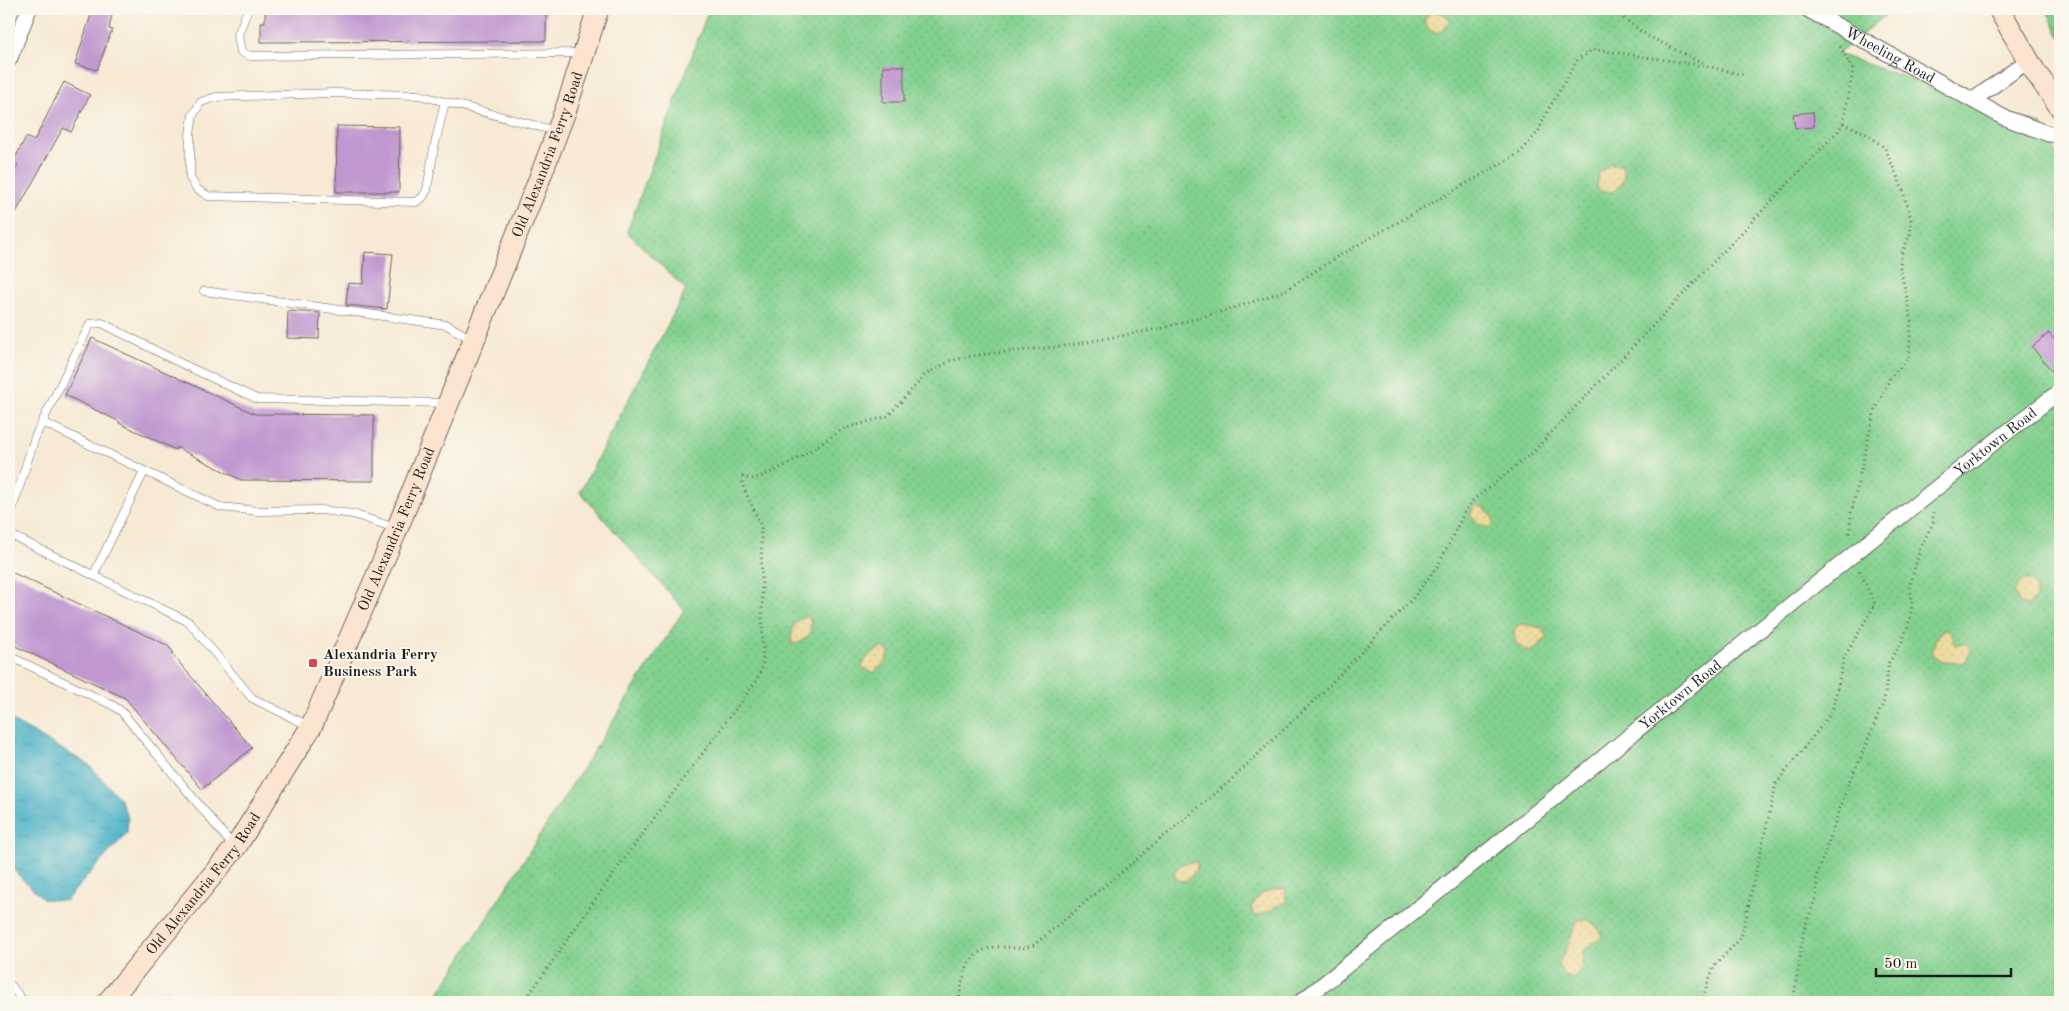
<svg xmlns="http://www.w3.org/2000/svg" width="2069" height="1011" font-family="'Old Standard TT',serif">
	<defs>
		<pattern id="grass-dots" width="8" height="8" patternUnits="userSpaceOnUse" patternTransform="scale(1.25)"><rect width="8" height="8" fill="#83d18f"/><path d="M2 2h.1M6 6h.1" fill="none" stroke="#71b37b" stroke-width="1.8" stroke-linecap="round"/></pattern>
		<pattern id="sand-dots" width="8" height="8" patternUnits="userSpaceOnUse" patternTransform="scale(1.25)"><rect width="8" height="8" fill="#eeda9e"/><path d="M2 2h.1M6 6h.1" fill="none" stroke="#ccba88" stroke-width="1.8" stroke-linecap="round"/></pattern>
		<pattern id="water-ripples" width="26" height="14" patternUnits="userSpaceOnUse" patternTransform="scale(1.25)"><rect width="26" height="14" fill="#48b1c6"/><path d="M2 4q2-2 4 0t4 0M15 11q2-2 4 0t4 0" fill="none" stroke="#3b8fa0"/></pattern>
	</defs>
	<rect width="100%" height="100%" fill="#fbf7ec"/>
	<filter id="ink" filterUnits="userSpaceOnUse"><feTurbulence type="fractalNoise" baseFrequency=".02" numOctaves="2"/><feDisplacementMap in="SourceGraphic" scale="10" xChannelSelector="R" yChannelSelector="G"/><feConvolveMatrix kernelMatrix="1 2 1 2 8 2 1 2 1" color-interpolation-filters="sRGB"/></filter>
	<filter id="wash" filterUnits="userSpaceOnUse"><feTurbulence type="fractalNoise" baseFrequency=".0096" numOctaves="4" result="noise"/><feDisplacementMap in="SourceGraphic" scale="20" xChannelSelector="R" yChannelSelector="G"/><feGaussianBlur stdDeviation="1.12" result="paint"/><feColorMatrix in="noise" values="0 0 0 0 0 0 0 0 0 0 0 0 0 0 0 0 0 1.4 0 .05"/><feComposite in="paint" operator="in"/></filter>
	<g filter="url(#wash)">
		<rect width="100%" height="100%" fill="#f7ead5"/>
		<!-- industrial -->
		<path fill="#bcc3de" d="M168,987L180,1002H151Z"/>
		<!-- grass -->
		<path fill="url(#grass-dots)" stroke="#507656" d="M709,9H1893L1838,54L2042,125L2060,160V1002H433L684,610L580,492L686,290L627,232Z
			M2046,9H2060V37Z"/>
		<!-- sand -->
		<path fill="url(#sand-dots)" stroke="#857b5d" d="M1430,12L1443,13L1450,20L1442,32H1432L1425,24V18Z
			M1608,165H1621C1627,176 1623,183 1614,192L1601,191L1597,187L1599,173Z
			M1476,504C1486,509 1493,513 1494,524L1488,528L1479,524L1470,514Z
			M2022,580H2029L2036,587V597L2029,605H2020L2014,592Z
			M808,615L811,621L810,634L799,643L792,644C790,628 794,622 808,615Z
			M1521,624L1540,627L1548,637L1530,652C1517,646 1512,642 1515,627Z
			M1942,630C1954,630 1951,637 1956,645L1964,643L1970,646V654L1964,663L1942,662L1932,654L1936,638Z
			M884,647L889,653L885,663L873,673L862,667C866,655 873,652 884,647Z
			M1191,862L1198,863L1195,872L1187,881L1176,880L1174,872L1182,864Z
			M1277,889H1286V902C1274,906 1268,914 1255,916L1251,908C1257,896 1264,891 1277,889Z
			M1587,919L1598,928L1602,937L1583,951L1582,968L1574,977L1564,976L1558,965C1567,950 1571,935 1578,920Z"/>
		<!-- water -->
		<path fill="url(#water-ripples)" stroke="#326671" d="M9,719L88,764L120,799L128,818L127,833L65,901L43,899L9,866Z"/>
		<g id="blocks">
			<!-- building -->
			<path fill="#c097d0" d="M93,9H113L109,29L112,30L97,70L75,64Z
				M265,9H546V41L265,42H261V22H265Z
				M883,66H904V102H883Z
				M64,82L90,95L71,132L63,128L9,225V183L18,165L13,162L26,137L34,141Z
				M1813,112L1814,127L1795,128L1793,114Z
				M337,126L400,127L399,192H336Z
				M365,252L393,254L387,309L346,305L348,283L363,284Z
				M288,311L320,313L319,339L287,338Z
				M2049,333L2060,346V381L2032,347Z
				M92,338L255,414L374,415V481L241,480L176,447V450L119,423L120,422L65,395Z
				M9,571L167,645L174,653L172,654L252,748L202,789L125,698L9,643Z"/>
		</g>
	</g>
	<g filter="url(#ink)">
		<use href="#blocks" fill-opacity="0" stroke="#69645d" stroke-width="1"/>
		<g fill="none" stroke-linecap="round" stroke-linejoin="round">
			<defs>
				<path id="lane" d="M248,9L238,35L241,52L250,56L582,53
					M445,102L434,148L427,190L423,197L416,202L208,196L197,189L190,178V135L193,115L201,102L216,97L333,93L419,95L556,131
					M204,291L447,325L473,340
					M42,422L220,507L258,511L321,510L353,514L395,528
					M9,519L35,437L90,324L102,323L174,360L257,399L446,403
					M9,534L189,622L252,698L309,726
					M94,574L144,472
					M9,656L112,705L121,711L234,847
					M9,983L24,1002"/>
				<g id="street">
					<path id="s1" d="M1807,9L2003,117L2049,134L2060,135"/>
					<path d="M9,60L29,9"/>
					<path d="M1973,100L2029,60"/>
					<path id="s2" d="M1301,1002C1555,800 1803,590 2060,391"/>
				</g>
				<g id="secondary">
					<path d="M1999,9L2034,70L2060,107"/>
					<path id="s3" d="M108,1002L235,848L311,727L397,529L539,180L567,106L598,9"/>
				</g>
			</defs>
			<!-- lane casing -->
			<use href="#lane" stroke="#69645d" stroke-width="9"/>
			<!-- street casing -->
			<use href="#street" stroke="#69645d" stroke-width="17"/>
			<!-- secondary casing -->
			<use href="#secondary" stroke="#69645d" stroke-width="23"/>
			<!-- path -->
			<path stroke="#69645d" stroke-width="3" stroke-dasharray="1 4" stroke-linecap="butt" d="M1612,9L1646,35L1706,65
				M1843,123L1865,133L1885,148L1902,188L1911,219V232L1901,255L1900,267L1911,318L1909,358L1890,378L1874,413L1851,514L1849,536
				M524,1002L616,870L757,680L763,666L761,526L742,484L743,477L754,479L770,473L799,458L843,429L888,416L926,374L950,361L977,355L1065,346L1163,328L1240,306L1284,291L1340,255L1520,153L1538,132L1548,110L1578,59L1591,51L1600,50L1711,67L1744,75
				M959,1002C962,976 967,947 1000,947C1013,947 1021,950 1034,945L1229,782L1325,690L1414,597L1439,564L1464,513L1471,502L1531,454L1838,131L1843,123L1853,70L1840,46
				M1701,1002L1714,966L1741,938L1776,784L1832,712L1844,658L1875,604L1859,570
				M1793,1002L1804,930L1816,897L1817,875L1850,779L1858,764L1884,701L1889,662L1903,640L1910,618L1912,602L1910,585L1920,549L1933,523V512"/>
			<!-- lane -->
			<use href="#lane" stroke="#fff" stroke-width="8"/>
			<!-- street -->
			<use href="#street" stroke="#fff" stroke-width="15"/>
			<!-- secondary -->
			<use href="#secondary" stroke="#fde4d0" stroke-width="21"/>
		</g>
	</g>
	<!-- markers -->
	<rect fill="#d1495b" stroke="#fbf7ec" stroke-width="2" x="308" y="658" width="10" height="10" rx="2.5"/>
	<g text-anchor="middle" stroke-width="4" stroke-linejoin="round" paint-order="stroke">
		<!-- street labels -->
		<g font-size="15" fill="#1c1c1c" stroke="#fbf7ec">
			<text dy="5" stroke="none"><textPath href="#s1" startOffset="95">Wheeling Road</textPath></text>
			<text dy="5" stroke="none"><textPath href="#s3" startOffset="962">Old Alexandria Ferry Road</textPath></text>
			<text dy="5" stroke="none"><textPath href="#s2" startOffset="892">Yorktown Road</textPath></text>
			<text dy="5" stroke="none"><textPath href="#s3" startOffset="558">Old Alexandria Ferry Road</textPath></text>
			<text dy="5" stroke="none"><textPath href="#s2" startOffset="488">Yorktown Road</textPath></text>
			<text dy="5" stroke="none"><textPath href="#s3" startOffset="152">Old Alexandria Ferry Road</textPath></text>
		</g>
		<!-- poi labels -->
		<g font-size="15" font-weight="bold" fill="#1c1c1c" stroke="#fbf7ec" text-anchor="start">
			<text x="323" y="659">Alexandria Ferry<tspan x="323" dy="17">Business Park</tspan></text>
		</g>
	</g>
	<!-- margin -->
	<rect width="2069" height="1011" fill="none" stroke="#fbf7ec" stroke-width="30"/>
	<!-- scale -->
	<path d="M1876 968v8h135v-8" fill="none" stroke="#1c1c1c" stroke-width="2.5"/>
	<text x="1884" y="968" font-size="15" fill="#1c1c1c" stroke="#fbf7ec" stroke-width="4" paint-order="stroke">50 m</text>
</svg>
